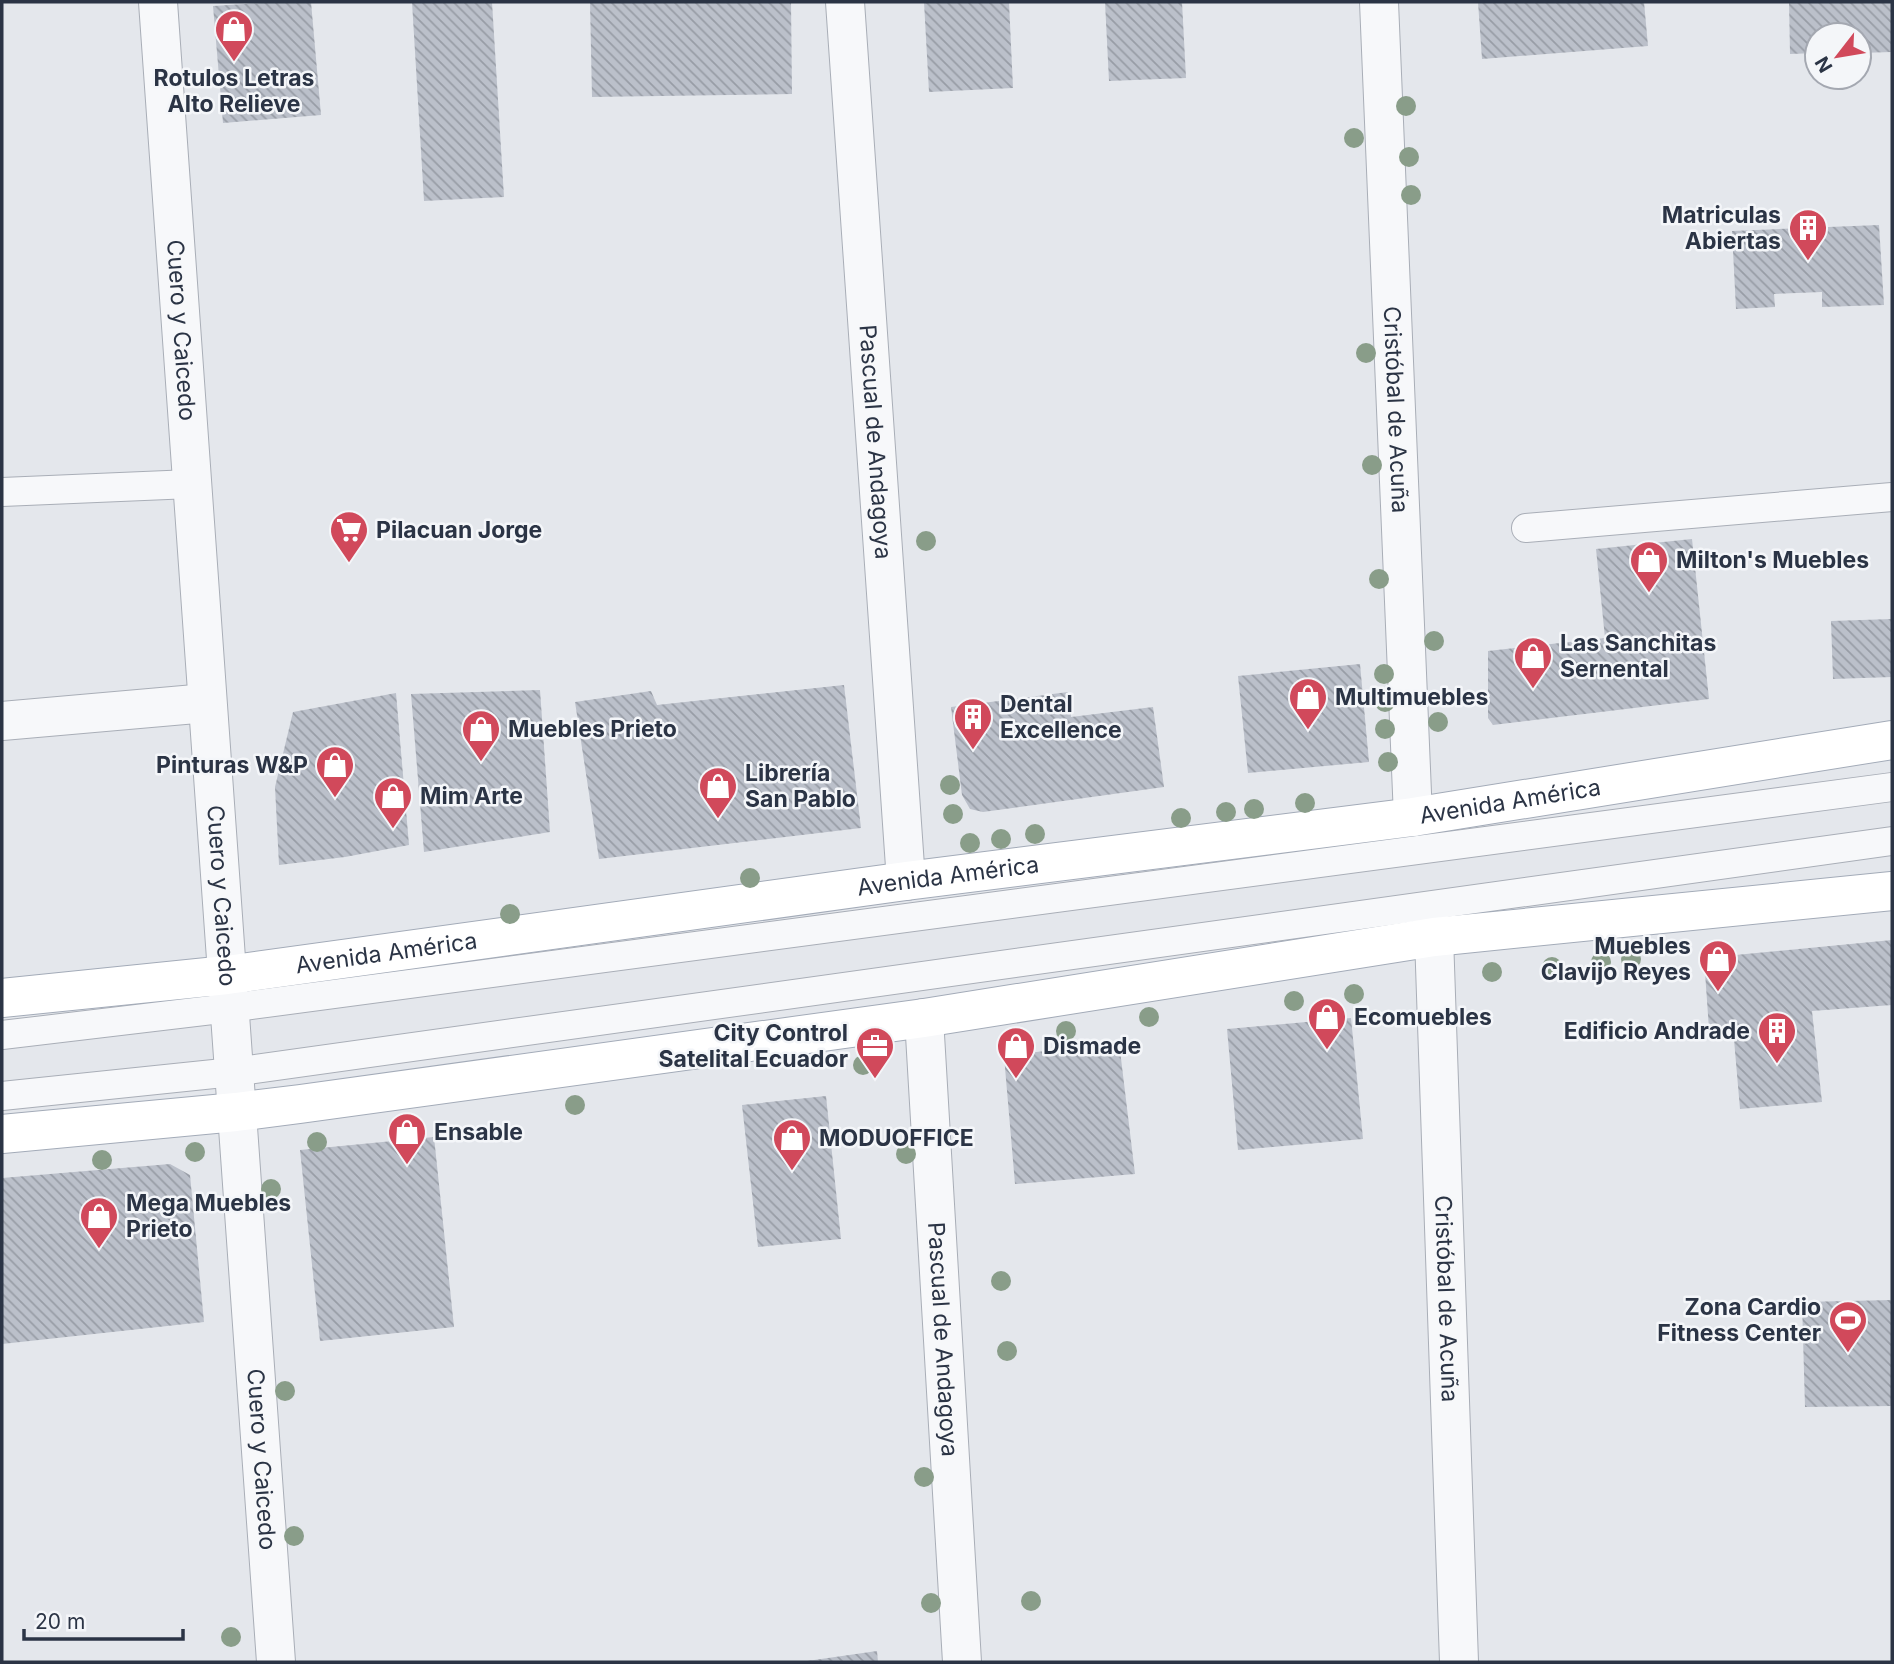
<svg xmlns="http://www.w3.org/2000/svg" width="1894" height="1664" font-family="Inter,sans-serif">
	<defs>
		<pattern id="building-back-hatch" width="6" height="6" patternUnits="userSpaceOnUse" patternTransform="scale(1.75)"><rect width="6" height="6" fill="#bbc0ca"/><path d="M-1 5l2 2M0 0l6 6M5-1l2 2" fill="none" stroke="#989da6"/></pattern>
	</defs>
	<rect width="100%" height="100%" fill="#e4e7ec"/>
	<!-- building -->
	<path fill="url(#building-back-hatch)" d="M278,2H311L321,115L223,123L213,6Z
		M412,2H492L504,197L424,201Z
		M590,2H791L792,94L592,97Z
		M924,2H1009L1013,88L929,92Z
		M1105,2H1182L1186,78L1109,81Z
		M1478,2H1644L1648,46L1482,59Z
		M1789,2H1892V52L1859,53V35H1817V53L1790,54Z
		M1879,225L1884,305L1822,307V292L1774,294L1775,307L1736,309L1732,231Z
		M1692,539L1709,699L1493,725L1488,718V651L1605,638L1596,549Z
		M1892,619V677L1833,679L1831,621Z
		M1360,664L1369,762L1248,773L1238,676Z
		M844,685L861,828L599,859L575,702L651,691L657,705Z
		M540,690L550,832L424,852L411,694Z
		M1068,692L1071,717L1153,707L1164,787L983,812L970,809L962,795L951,707Z
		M396,693L409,845L345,857L279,865L275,787L293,712Z
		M1892,940V1005L1812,1011L1822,1102L1740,1109L1733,1028L1709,1029L1704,958Z
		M1351,1018L1363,1139L1238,1150L1227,1029Z
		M1119,1042L1135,1174L1015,1184L1004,1056Z
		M826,1096L841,1239L758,1247L742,1105Z
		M434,1137L454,1327L320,1341L300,1150Z
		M170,1164L190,1175L204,1322L2,1344V1178Z
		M1892,1300V1406L1805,1407L1802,1302Z
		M877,1651L878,1662H807V1661Z"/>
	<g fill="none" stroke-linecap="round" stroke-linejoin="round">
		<defs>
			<path id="lane" d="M2,492L191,484
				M1526,528L1892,497
				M2,1035L229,1008L1892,787
				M2,1096L233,1072L1892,841"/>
			<g id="street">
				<path id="s1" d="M158,2L276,1662"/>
				<path id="s2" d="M845,2L906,881"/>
				<path id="s3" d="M1379,2L1413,817"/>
				<path d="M2,721L207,703"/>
				<path id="s4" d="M1434,937L1459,1662"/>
				<path id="s5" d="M924,1018L962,1662"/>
			</g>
			<g id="primary">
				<path id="s6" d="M2,998L227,975L906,881L1413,817L1892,740"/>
				<path d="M2,1134L236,1112L300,1104L924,1018L1434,937L1892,891"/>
			</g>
		</defs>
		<!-- lane casing -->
		<use href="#lane" stroke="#a9aeb7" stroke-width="30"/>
		<!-- street casing -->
		<use href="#street" stroke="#a9aeb7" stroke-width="40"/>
		<!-- primary casing -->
		<use href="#primary" stroke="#a3abb8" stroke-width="40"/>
		<!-- lane -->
		<use href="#lane" stroke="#f7f8fa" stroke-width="28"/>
		<!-- street -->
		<use href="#street" stroke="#f7f8fa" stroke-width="38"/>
		<!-- primary -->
		<use href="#primary" stroke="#fff" stroke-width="38"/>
	</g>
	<!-- trees -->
	<g fill="#899d89">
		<circle cx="1406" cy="106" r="10"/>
		<circle cx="1354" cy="138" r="10"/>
		<circle cx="1409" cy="157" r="10"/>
		<circle cx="1411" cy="195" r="10"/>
		<circle cx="1366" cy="353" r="10"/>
		<circle cx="1372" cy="465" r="10"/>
		<circle cx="926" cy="541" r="10"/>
		<circle cx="1379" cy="579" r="10"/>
		<circle cx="1434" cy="641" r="10"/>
		<circle cx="1384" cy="674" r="10"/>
		<circle cx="1385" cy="702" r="10"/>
		<circle cx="1438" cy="722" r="10"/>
		<circle cx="1385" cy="729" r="10"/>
		<circle cx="1388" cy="762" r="10"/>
		<circle cx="950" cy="785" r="10"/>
		<circle cx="1305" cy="803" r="10"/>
		<circle cx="1254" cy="809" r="10"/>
		<circle cx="1226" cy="812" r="10"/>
		<circle cx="953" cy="814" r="10"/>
		<circle cx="1181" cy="818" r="10"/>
		<circle cx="1035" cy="834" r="10"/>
		<circle cx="1001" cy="839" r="10"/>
		<circle cx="970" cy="843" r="10"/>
		<circle cx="750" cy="878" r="10"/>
		<circle cx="510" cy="914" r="10"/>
		<circle cx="1631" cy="959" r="10"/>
		<circle cx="1601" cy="962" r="10"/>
		<circle cx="1552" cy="967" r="10"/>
		<circle cx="1492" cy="972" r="10"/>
		<circle cx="1354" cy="994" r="10"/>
		<circle cx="1294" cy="1001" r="10"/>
		<circle cx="1149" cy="1017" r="10"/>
		<circle cx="1066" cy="1031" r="10"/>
		<circle cx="863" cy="1065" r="10"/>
		<circle cx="575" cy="1105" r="10"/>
		<circle cx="317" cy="1142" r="10"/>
		<circle cx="195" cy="1152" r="10"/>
		<circle cx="906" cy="1154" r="10"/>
		<circle cx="102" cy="1160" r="10"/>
		<circle cx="271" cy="1189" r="10"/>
		<circle cx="1001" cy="1281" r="10"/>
		<circle cx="1007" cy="1351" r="10"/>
		<circle cx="285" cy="1391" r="10"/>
		<circle cx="924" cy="1477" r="10"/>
		<circle cx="294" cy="1536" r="10"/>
		<circle cx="1031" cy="1601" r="10"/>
		<circle cx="931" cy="1603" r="10"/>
		<circle cx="231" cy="1637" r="10"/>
	</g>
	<!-- icons -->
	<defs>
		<symbol id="shop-pin" viewBox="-11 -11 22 30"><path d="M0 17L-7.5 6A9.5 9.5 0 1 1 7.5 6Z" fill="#d1495b" stroke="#f4f6f9"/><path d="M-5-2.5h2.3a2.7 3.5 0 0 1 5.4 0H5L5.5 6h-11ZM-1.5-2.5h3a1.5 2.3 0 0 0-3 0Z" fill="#fff"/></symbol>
		<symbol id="building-pin" viewBox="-11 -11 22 30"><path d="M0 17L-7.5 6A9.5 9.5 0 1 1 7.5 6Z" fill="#d1495b" stroke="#f4f6f9"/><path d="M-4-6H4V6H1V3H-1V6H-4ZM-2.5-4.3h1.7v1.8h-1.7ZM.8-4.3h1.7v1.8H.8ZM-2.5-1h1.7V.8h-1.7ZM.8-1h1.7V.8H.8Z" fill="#fff"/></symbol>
		<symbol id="supermarket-pin" viewBox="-11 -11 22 30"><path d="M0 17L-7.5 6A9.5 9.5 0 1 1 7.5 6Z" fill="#d1495b" stroke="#f4f6f9"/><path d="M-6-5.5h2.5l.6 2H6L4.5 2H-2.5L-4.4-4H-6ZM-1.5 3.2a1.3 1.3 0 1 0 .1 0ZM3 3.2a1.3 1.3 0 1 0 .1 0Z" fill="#fff"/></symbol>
		<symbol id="office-pin" viewBox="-11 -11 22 30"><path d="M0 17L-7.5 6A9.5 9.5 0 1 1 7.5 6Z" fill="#d1495b" stroke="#f4f6f9"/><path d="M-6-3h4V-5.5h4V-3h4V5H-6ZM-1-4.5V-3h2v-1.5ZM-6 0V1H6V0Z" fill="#fff"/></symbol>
		<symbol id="stadium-pin" viewBox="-11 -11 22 30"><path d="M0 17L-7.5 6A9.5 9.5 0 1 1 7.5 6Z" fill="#d1495b" stroke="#f4f6f9"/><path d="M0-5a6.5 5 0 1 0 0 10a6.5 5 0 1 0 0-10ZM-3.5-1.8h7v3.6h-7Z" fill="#fff"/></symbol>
	</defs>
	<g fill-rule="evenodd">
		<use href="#shop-pin" x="212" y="7" width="44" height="60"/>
		<use href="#building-pin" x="1786" y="206" width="44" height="60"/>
		<use href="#supermarket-pin" x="327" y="508" width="44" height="60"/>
		<use href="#shop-pin" x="1627" y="538" width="44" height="60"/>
		<use href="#shop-pin" x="1511" y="634" width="44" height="60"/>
		<use href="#shop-pin" x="1286" y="675" width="44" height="60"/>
		<use href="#building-pin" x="951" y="695" width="44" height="60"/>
		<use href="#shop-pin" x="459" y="707" width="44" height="60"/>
		<use href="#shop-pin" x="313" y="743" width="44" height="60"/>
		<use href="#shop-pin" x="696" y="764" width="44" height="60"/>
		<use href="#shop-pin" x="371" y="774" width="44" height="60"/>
		<use href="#shop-pin" x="1696" y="937" width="44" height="60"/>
		<use href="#shop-pin" x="1305" y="995" width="44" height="60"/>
		<use href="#building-pin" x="1755" y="1009" width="44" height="60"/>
		<use href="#office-pin" x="853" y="1024" width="44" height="60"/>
		<use href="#shop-pin" x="994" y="1024" width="44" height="60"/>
		<use href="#shop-pin" x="385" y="1110" width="44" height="60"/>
		<use href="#shop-pin" x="770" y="1116" width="44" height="60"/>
		<use href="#shop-pin" x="77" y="1194" width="44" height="60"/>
		<use href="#stadium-pin" x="1826" y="1298" width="44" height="60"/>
	</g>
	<g text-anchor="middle" stroke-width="5" stroke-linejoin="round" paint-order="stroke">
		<!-- poi labels -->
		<g font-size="23" font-weight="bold" fill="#2b3445" stroke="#f4f6f9" text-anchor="start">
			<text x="234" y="86" text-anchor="middle">Rotulos Letras<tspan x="234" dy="26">Alto Relieve</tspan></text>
			<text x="1781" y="223" text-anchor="end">Matriculas<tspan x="1781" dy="26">Abiertas</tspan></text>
			<text x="376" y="538">Pilacuan Jorge</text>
			<text x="1676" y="568">Milton's Muebles</text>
			<text x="1560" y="651">Las Sanchitas<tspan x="1560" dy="26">Sernental</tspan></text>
			<text x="1335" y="705">Multimuebles</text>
			<text x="1000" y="712">Dental<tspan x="1000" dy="26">Excellence</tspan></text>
			<text x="508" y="737">Muebles Prieto</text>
			<text x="308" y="773" text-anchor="end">Pinturas W&amp;P</text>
			<text x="745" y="781">Librería<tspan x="745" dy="26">San Pablo</tspan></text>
			<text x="420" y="804">Mim Arte</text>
			<text x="1691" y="954" text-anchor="end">Muebles<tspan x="1691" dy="26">Clavijo Reyes</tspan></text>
			<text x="1354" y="1025">Ecomuebles</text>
			<text x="1750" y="1039" text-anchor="end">Edificio Andrade</text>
			<text x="848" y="1041" text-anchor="end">City Control<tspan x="848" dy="26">Satelital Ecuador</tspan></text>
			<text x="1043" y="1054">Dismade</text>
			<text x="434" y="1140">Ensable</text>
			<text x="819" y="1146">MODUOFFICE</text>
			<text x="126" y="1211">Mega Muebles<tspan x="126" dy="26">Prieto</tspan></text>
			<text x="1821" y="1315" text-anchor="end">Zona Cardio<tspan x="1821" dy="26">Fitness Center</tspan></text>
		</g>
		<!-- street labels -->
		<g font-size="23" fill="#2b3445" stroke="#f4f6f9">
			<text dy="8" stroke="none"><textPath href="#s1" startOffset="329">Cuero y Caicedo</textPath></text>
			<text dy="8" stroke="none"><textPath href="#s3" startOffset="408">Cristóbal de Acuña</textPath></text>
			<text dy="8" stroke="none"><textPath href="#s2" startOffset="441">Pascual de Andagoya</textPath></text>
			<text dy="8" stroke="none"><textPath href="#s6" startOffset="1521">Avenida América</textPath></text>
			<text dy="8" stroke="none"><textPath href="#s6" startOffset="954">Avenida América</textPath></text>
			<text dy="8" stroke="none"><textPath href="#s1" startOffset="896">Cuero y Caicedo</textPath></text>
			<text dy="8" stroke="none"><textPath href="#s6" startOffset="387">Avenida América</textPath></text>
			<text dy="8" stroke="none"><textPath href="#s4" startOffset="362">Cristóbal de Acuña</textPath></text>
			<text dy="8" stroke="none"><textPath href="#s5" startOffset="322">Pascual de Andagoya</textPath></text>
			<text dy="8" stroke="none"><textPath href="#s1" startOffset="1461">Cuero y Caicedo</textPath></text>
		</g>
	</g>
	<!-- border -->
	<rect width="1894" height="1664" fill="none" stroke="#2b3445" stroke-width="7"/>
	<!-- north arrow -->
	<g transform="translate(1838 56) rotate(239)"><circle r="33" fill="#f4f6f9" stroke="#a4a8b1" stroke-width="2"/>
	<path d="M0-5L12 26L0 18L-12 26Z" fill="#d1495b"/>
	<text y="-10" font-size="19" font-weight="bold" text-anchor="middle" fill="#2b3445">N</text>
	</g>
	<!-- scale -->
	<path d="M24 1629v10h159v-10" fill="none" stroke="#2b3445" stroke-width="3.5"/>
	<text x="35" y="1629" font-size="21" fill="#2b3445" stroke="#f4f6f9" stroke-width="5" paint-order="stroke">20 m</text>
</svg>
